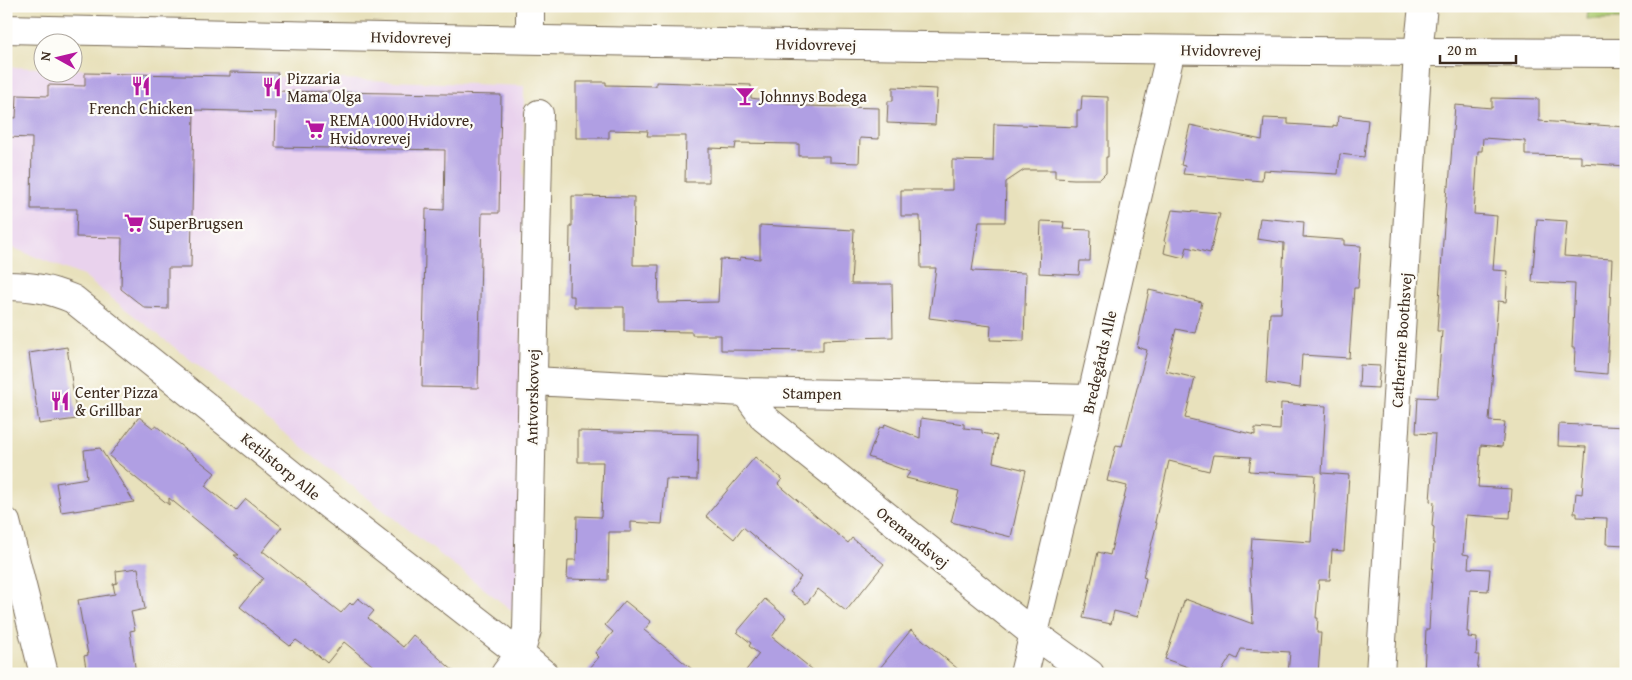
<svg xmlns="http://www.w3.org/2000/svg" width="1632" height="680" font-family="'Gentium Book Plus',serif">
	<rect width="100%" height="100%" fill="#fdfcf7"/>
	<filter id="ink" filterUnits="userSpaceOnUse"><feTurbulence type="fractalNoise" baseFrequency=".02" numOctaves="2"/><feDisplacementMap in="SourceGraphic" scale="10" xChannelSelector="R" yChannelSelector="G"/><feConvolveMatrix kernelMatrix="1 2 1 2 8 2 1 2 1" color-interpolation-filters="sRGB"/></filter>
	<filter id="wash" filterUnits="userSpaceOnUse"><feTurbulence type="fractalNoise" baseFrequency=".0096" numOctaves="4" result="noise"/><feDisplacementMap in="SourceGraphic" scale="20" xChannelSelector="R" yChannelSelector="G"/><feGaussianBlur stdDeviation="1.12" result="paint"/><feColorMatrix in="noise" values="0 0 0 0 0 0 0 0 0 0 0 0 0 0 0 0 0 1.4 0 .05"/><feComposite in="paint" operator="in"/></filter>
	<g filter="url(#wash)">
		<rect width="100%" height="100%" fill="#e8e1bc"/>
		<!-- built -->
		<path fill="#e9d2ed" d="M6,67L42,68V72H72L73,69L524,86L519,616L83,276L6,245Z"/>
		<!-- green -->
		<path fill="#aecc73" stroke="#747b48" d="M1589,6H1626V19H1587Z"/>
		<g id="blocks">
			<!-- building -->
			<path fill="#b09fe3" d="M230,72L278,73L277,91L501,95L499,213H482L478,388L422,387L426,209L444,210L445,150L275,147L276,112L194,110L191,268H168V309L145,308L121,289L122,238L76,237L77,209H31L32,138L7,137L8,117L16,118L17,95L48,96V85L85,86V73L230,76Z
				M576,82H606V85L656,86V82L751,85V98L806,106L879,108V139L860,138L859,163L829,162V156H799V144L736,143L735,149L709,148V182H685L686,136H647L648,131L609,130V138H576Z
				M893,87L937,89L935,125L887,123L888,101H893Z
				M1082,96L1108,97V157H1106V173L1100,179H1074L1055,178V170H1024L1006,182L1005,222H979L972,271L1026,273L1024,341L990,340L991,326L929,318L936,268H921L920,216H901V190H952V160L993,161L994,124L1077,127V110H1081Z
				M1492,98L1539,99V121L1626,127V166L1581,163V156L1525,155V141L1483,138L1482,151H1478L1474,214L1497,216L1493,270L1508,271L1506,302L1498,301L1489,421L1505,422L1502,447L1481,445L1478,487L1512,489L1510,518L1466,515L1463,554L1469,555L1468,568L1490,569L1488,591L1470,590L1467,632H1469L1468,637L1477,638L1476,655H1479L1477,674H1424L1426,629H1429L1434,543H1433L1434,527L1432,526L1434,502L1430,501L1435,434L1416,433L1418,397L1437,398L1442,331H1437L1444,225L1447,186H1449L1455,105L1492,108Z
				M1338,116L1368,120L1364,157L1340,154L1338,174L1263,170L1262,181L1183,174L1185,166L1181,165L1190,125L1262,140L1264,118L1288,119V124L1333,127V125L1337,126Z
				M572,196L634,197L633,265H659L658,303L718,302L720,259L740,260V257L760,259V225L854,230L851,284H892L893,337L850,338V339L823,340V351L721,350V335H692V332L624,331V307H574V296H569L570,226H572Z
				M1172,210L1220,214L1210,253L1187,247L1184,258L1164,253L1166,242L1164,241Z
				M1260,218L1304,222L1303,237L1344,240V245L1361,246L1358,288H1354L1349,358L1302,355L1300,388L1266,383L1270,313H1281L1284,243L1257,239Z
				M1537,219L1567,221L1564,256L1612,259L1607,374L1574,371L1575,348H1572L1575,284L1532,282Z
				M1041,221L1064,222L1063,229L1091,230L1090,261H1080L1079,275L1039,273Z
				M1149,290L1202,302L1195,333L1176,329L1166,371L1195,378L1185,418L1255,435V428L1280,430L1281,403L1326,406L1322,473L1349,475L1344,551L1332,550L1330,580H1319L1316,618H1318L1317,633H1321L1318,674H1288L1290,652L1241,649L1237,659L1231,656L1220,674H1208L1165,659L1185,599L1253,624L1250,569L1252,538L1311,542L1315,475L1249,471L1251,457L1213,455L1209,471L1169,461L1155,522L1157,523L1143,577L1146,578L1138,617L1114,611L1111,624L1083,618L1098,552L1110,555L1127,486L1107,481L1116,445L1122,446L1147,350L1137,347Z
				M67,347L77,419L39,424L29,353Z
				M1360,365L1380,366L1378,388L1359,387Z
				M139,417L153,428L155,425L215,473L205,486L236,511L246,499L282,527L262,552H264L341,613L350,603L352,605L358,598L374,611L368,618L403,647L413,635L457,674H383L344,642L327,663L312,650L311,651L296,640L290,646L240,607L263,578L234,555H239L169,498V505L109,456Z
				M921,418L964,424V428L982,430V433L997,436L993,462L1026,470L1011,537L951,522L959,491L906,478L910,472L868,457L880,427L884,428L885,424L920,438Z
				M1559,424L1626,427V545L1606,544L1607,518L1577,517V513H1574L1576,493L1582,494L1586,447L1558,446Z
				M578,431L698,434L697,480L666,479L662,524L631,522V532H609L608,580L567,579L568,560H576L577,516L601,517L603,462H578Z
				M100,448L134,502L74,511V510L61,512L56,483L87,478L84,450Z
				M755,457L782,479L778,484L848,543L852,538L884,564L846,611L818,589L806,604L790,592L801,577L743,527L734,539L706,516Z
				M138,568L145,609L131,612L135,630L130,631L136,674H87L84,656L88,655L78,600L115,594L113,584L117,583L116,571Z
				M765,599L786,617L772,637L818,674H743L759,654L749,646L751,643L737,632Z
				M625,601L651,622L644,630L698,674H585L599,657L595,653L613,632L605,625Z
				M911,630L964,674H875Z"/>
		</g>
	</g>
	<g filter="url(#ink)">
		<use href="#blocks" fill-opacity="0" stroke="#786a55" stroke-width="1"/>
		<g fill="none" stroke-linecap="round" stroke-linejoin="round">
			<defs>
				<path id="street" d="M530,6V39
					M6,286C32,286 49,289 73,299L329,505L520,654L544,674
					M533,381L745,392L1091,399
					M745,392L764,418L1034,634L1090,674
					M505,674L520,654L527,630L539,114
					M1024,674L1091,399L1171,50
					M1380,674L1418,53L1423,6"/>
				<path id="secondary" d="M6,29C546,41 1086,51 1626,53
					M6,522L44,674"/>
			</defs>
			<!-- street casing -->
			<use href="#street" stroke="#786a55" stroke-width="30"/>
			<!-- secondary casing -->
			<use href="#secondary" stroke="#786a55" stroke-width="30"/>
			<!-- street -->
			<use href="#street" stroke="#fff" stroke-width="28"/>
			<!-- secondary -->
			<use href="#secondary" stroke="#fff" stroke-width="28"/>
		</g>
	</g>
	<!-- icons -->
	<defs>
		<symbol id="restaurant-bare" viewBox="-9 -9 18 18"><path d="M-5-6h1v4h1v-4h1v4h1v-4h1v5L-1.5 .5V6h-2V.5L-5-1ZM5-6V6H3V1.5H1.5Q1.5-4 5-6Z" fill="#b5179e" stroke="#fdfcf7" stroke-width="2.5" paint-order="stroke"/></symbol>
		<symbol id="bar-bare" viewBox="-9 -9 18 18"><path d="M-6-5H6L.8 .8V4.5H3.5V6h-7V4.5H-.8V.8Z" fill="#b5179e" stroke="#fdfcf7" stroke-width="2.5" paint-order="stroke"/></symbol>
		<symbol id="supermarket-bare" viewBox="-9 -9 18 18"><path d="M-6-5.5h2.5l.6 2H6L4.5 2H-2.5L-4.4-4H-6ZM-1.5 3.2a1.3 1.3 0 1 0 .1 0ZM3 3.2a1.3 1.3 0 1 0 .1 0Z" fill="#b5179e" stroke="#fdfcf7" stroke-width="2.5" paint-order="stroke"/></symbol>
	</defs>
	<g fill-rule="evenodd">
		<use href="#restaurant-bare" x="127" y="72" width="28" height="28"/>
		<use href="#restaurant-bare" x="258" y="73" width="28" height="28"/>
		<use href="#bar-bare" x="731" y="82" width="28" height="28"/>
		<use href="#supermarket-bare" x="301" y="115" width="28" height="28"/>
		<use href="#supermarket-bare" x="120" y="209" width="28" height="28"/>
		<use href="#restaurant-bare" x="46" y="387" width="28" height="28"/>
	</g>
	<g text-anchor="middle" stroke-width="4.5" stroke-linejoin="round" paint-order="stroke">
		<!-- street labels -->
		<g font-size="16" fill="#3b2a1e" stroke="#fdfcf7">
			<text transform="translate(411 37) rotate(1)" y="6">Hvidovrevej</text>
			<text transform="translate(816 44) rotate(1)" y="6">Hvidovrevej</text>
			<text transform="translate(1221 50) rotate(1)" y="6">Hvidovrevej</text>
			<text transform="translate(1401 340) rotate(-86)" y="6">Catherine Boothsvej</text>
			<text transform="translate(1099 362) rotate(-77)" y="6">Bredegårds Alle</text>
			<text transform="translate(812 393) rotate(1)" y="6">Stampen</text>
			<text transform="translate(532 397) rotate(-89)" y="6">Antvorskovvej</text>
			<text transform="translate(281 466) rotate(39)" y="6">Ketilstorp Alle</text>
			<text transform="translate(913 537) rotate(39)" y="6">Oremandsvej</text>
		</g>
		<!-- poi labels -->
		<g font-size="16" fill="#3b2a1e" stroke="#fdfcf7" text-anchor="start">
			<text x="287" y="84">Pizzaria<tspan x="287" dy="18">Mama Olga</tspan></text>
			<text x="760" y="102">Johnnys Bodega</text>
			<text x="141" y="114" text-anchor="middle">French Chicken</text>
			<text x="330" y="126">REMA 1000 Hvidovre,<tspan x="330" dy="18">Hvidovrevej</tspan></text>
			<text x="149" y="229">SuperBrugsen</text>
			<text x="75" y="398">Center Pizza<tspan x="75" dy="18">&amp; Grillbar</tspan></text>
		</g>
	</g>
	<!-- margin -->
	<rect width="1632" height="680" fill="none" stroke="#fdfcf7" stroke-width="25"/>
	<!-- north arrow -->
	<g transform="translate(58 58) rotate(278)"><circle r="24" fill="#fdfcf7" stroke="#afa8a0"/>
	<path d="M0-4L9 19L0 12L-9 19Z" fill="#b5179e"/>
	<text y="-8" font-size="14" font-weight="bold" text-anchor="middle" fill="#3b2a1e">N</text>
	</g>
	<!-- scale -->
	<path d="M1440 55v8h76v-8" fill="none" stroke="#3b2a1e" stroke-width="2.5"/>
	<text x="1447" y="55" font-size="15" fill="#3b2a1e" stroke="#fdfcf7" stroke-width="4" paint-order="stroke">20 m</text>
</svg>
